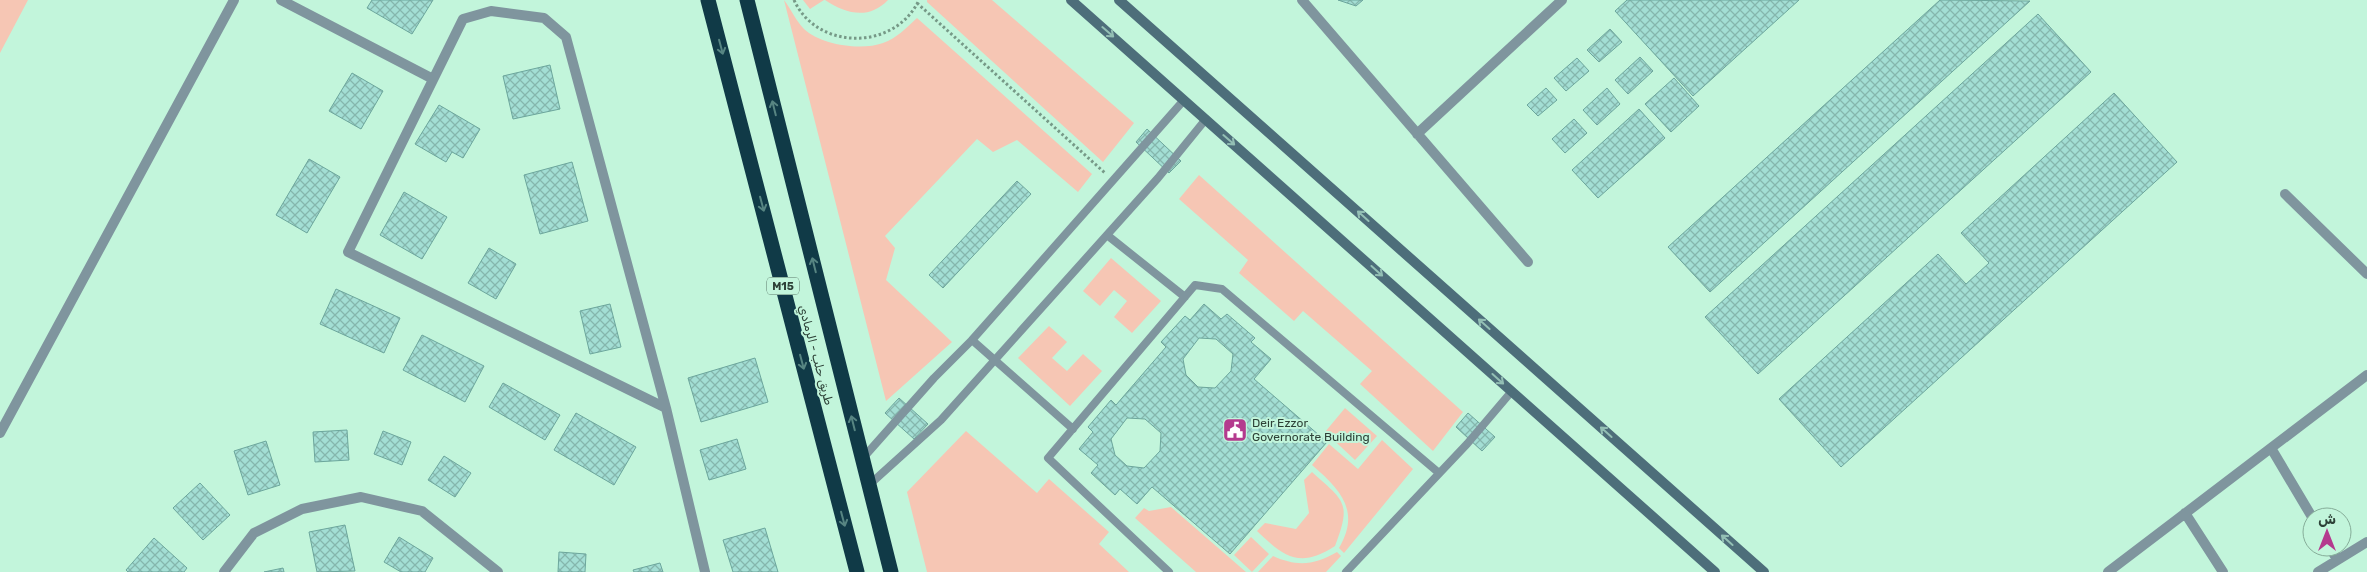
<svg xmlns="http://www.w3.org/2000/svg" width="2367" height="572" font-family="Rubik,Cairo,sans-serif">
	<defs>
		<pattern id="building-cross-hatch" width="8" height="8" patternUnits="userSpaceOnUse" patternTransform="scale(1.25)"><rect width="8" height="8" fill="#a3ded4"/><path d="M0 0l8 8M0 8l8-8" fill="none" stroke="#85b6ad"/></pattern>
	</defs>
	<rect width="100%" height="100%" fill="#c2f5db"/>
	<!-- green -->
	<path fill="#f6c6b4" d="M0,0H28L0,53Z
		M784,0C791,9 796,21 804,29C821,45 861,51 883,43C897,38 906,28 917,18L1092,174L1078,192L1017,140L993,152L977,139L885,236L895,248L886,280L952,342L886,401Z
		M803,0H824L810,9Z
		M825,0H888C869,20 846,14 825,0Z
		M927,0H992L1134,123L1103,162L927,2Z
		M1199,175L1463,412L1433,451L1360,384L1372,371L1303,311L1294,321L1239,273L1248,260L1179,199Z
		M1111,258L1161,301L1132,333L1114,317L1127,301L1114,290L1100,306L1083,291Z
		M1049,326L1067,342L1052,358L1067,371L1083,354L1102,371L1070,406L1018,358Z
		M1345,408L1377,436L1355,460L1325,432Z
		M966,431L1037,493L1049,479L1109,532L1099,544L1129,572H927L907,492Z
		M1382,440L1413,469L1344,553L1339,548C1361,511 1340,489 1312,465L1329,444L1358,469Z
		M1312,472C1344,501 1352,502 1335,546C1300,569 1284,557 1257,531L1265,523L1296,529L1309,513L1304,480Z
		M1171,507L1246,572H1196L1135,518L1144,508L1149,511Z
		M1251,537L1269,554L1252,572L1234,555Z
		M1337,552L1341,556L1326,572H1258L1273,556C1297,567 1315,565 1337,552Z"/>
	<!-- building -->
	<path fill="url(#building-cross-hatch)" stroke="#6ca69c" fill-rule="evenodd" d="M372,0H433L412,34L367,8Z
		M1338,0H1363L1356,6Z
		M1627,0H1799L1693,96L1615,11Z
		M1940,0L2030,1L1710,292L1668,247Z
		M2038,14L2091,72L1758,374L1705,317Z
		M1610,29L1622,42L1599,62L1587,50Z
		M1640,57L1653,71L1628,94L1615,80Z
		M1577,58L1589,71L1566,91L1554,78Z
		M550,65L560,109L513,119L503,76Z
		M352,73L383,91L361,129L329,111Z
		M1674,78L1699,106L1671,132L1645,104Z
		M1546,88L1557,100L1538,116L1527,105Z
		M1607,88L1620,104L1597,125L1583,110Z
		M2114,93L2177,162L1841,467L1779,399L1938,254L1966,284L1989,263L1961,233Z
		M439,105L480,129L463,158L452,152L446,162L415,144Z
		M1639,109L1665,138L1598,198L1572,170Z
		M1574,119L1587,133L1565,153L1552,139Z
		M1147,129L1181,161L1169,173L1136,142Z
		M309,159L340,177L307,233L276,215Z
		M572,162L588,221L540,234L524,175Z
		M1017,181L1031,194L943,288L929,275Z
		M404,192L447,217L422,259L380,235Z
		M489,248L516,264L496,299L468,283Z
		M336,289L400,318L384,353L320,324Z
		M610,304L621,347L590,354L580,311Z
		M1204,304L1221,319L1227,314L1255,338L1251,342L1271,359L1254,379L1327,442L1230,554L1152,487L1137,504L1120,489L1115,495L1091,473L1098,465L1079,449L1093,432L1088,427L1111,400L1116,405L1166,347L1161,342L1185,316L1190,320ZM1199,338L1216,339L1233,354L1231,371L1215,388L1198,387L1186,375L1183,359ZM1127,418L1145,419L1161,433L1160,451L1144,468L1127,466L1115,455L1111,439Z
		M422,335L484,366L465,402L403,370Z
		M755,358L768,402L701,422L688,378Z
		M503,383L560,415L545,440L489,407Z
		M899,398L928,424L914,439L885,413Z
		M576,413L636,447L614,485L554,450Z
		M1468,413L1495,437L1482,451L1456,427Z
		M347,430L349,460L315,462L313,432Z
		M383,431L411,442L402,465L374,454Z
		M737,439L746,469L709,480L700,450Z
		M266,441L280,485L248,495L234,451Z
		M444,456L471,473L455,497L428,480Z
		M200,483L230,515L203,540L173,508Z
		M345,525L355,571L317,572L309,532Z
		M765,528L778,572H733L723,540Z
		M399,537L433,558L425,572H401L384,562Z
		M154,538L187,568L184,572H128L126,570Z
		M559,552L586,554L585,572H558Z
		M660,563L663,572H634L633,570Z
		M283,568L284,572H264Z"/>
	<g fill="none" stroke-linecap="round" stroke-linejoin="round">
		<!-- path -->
		<path stroke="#769987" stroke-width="3" stroke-dasharray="2.5 2.5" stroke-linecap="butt" d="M794,0C817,51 895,51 919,0
			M917,3L1105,173"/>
		<!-- lane -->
		<path stroke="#7f959e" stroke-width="8" d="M1107,235L1185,297
			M972,340L1184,100
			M863,458L934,378L972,340L1073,429
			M869,485L941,420L1158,178L1206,119
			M1169,572L1048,458L1195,285L1222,289L1439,473
			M1346,572L1467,444L1512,391"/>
		<!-- street -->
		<path stroke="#7f959e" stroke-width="10" d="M281,0L433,79
			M1302,0L1528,262
			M1417,134L1562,0
			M2285,194L2367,274
			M666,408L348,252L463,19L491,11L544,18L566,37L666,408L705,572
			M0,433L234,0
			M2271,448L2312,517
			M2185,513L2223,572
			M2330,547L2337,560
			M224,572L254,533L302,509L361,497L422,511L498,572
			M2108,572L2367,375
			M2318,572L2367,542"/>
		<!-- secondary -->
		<path stroke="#4d6e7a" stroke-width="10" d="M1071,0L1715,572
			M1119,0L1764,572"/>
		<!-- highway -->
		<path stroke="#103a47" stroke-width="15" d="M708,0L857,572
			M747,0L891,572"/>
	</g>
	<!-- one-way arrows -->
	<defs><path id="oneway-shaft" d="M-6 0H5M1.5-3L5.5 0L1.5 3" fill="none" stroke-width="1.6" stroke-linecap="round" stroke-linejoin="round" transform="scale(1.25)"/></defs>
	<g stroke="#93bfb4">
		<use href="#oneway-shaft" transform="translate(1108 32) rotate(41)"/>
		<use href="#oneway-shaft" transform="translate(1229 140) rotate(41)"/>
		<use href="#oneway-shaft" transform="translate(1363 216) rotate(-138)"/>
		<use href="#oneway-shaft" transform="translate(1377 271) rotate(42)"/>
		<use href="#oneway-shaft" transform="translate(1484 324) rotate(-138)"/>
		<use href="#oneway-shaft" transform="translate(1498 379) rotate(42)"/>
		<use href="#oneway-shaft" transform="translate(1606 432) rotate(-138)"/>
		<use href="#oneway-shaft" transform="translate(1727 540) rotate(-138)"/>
	</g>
	<g stroke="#578582">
		<use href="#oneway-shaft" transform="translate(721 47) rotate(75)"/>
		<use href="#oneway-shaft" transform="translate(774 108) rotate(-104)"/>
		<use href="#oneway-shaft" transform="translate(762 204) rotate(75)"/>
		<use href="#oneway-shaft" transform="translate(814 265) rotate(-104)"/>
		<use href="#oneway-shaft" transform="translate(802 362) rotate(75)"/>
		<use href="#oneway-shaft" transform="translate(853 423) rotate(-104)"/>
		<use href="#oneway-shaft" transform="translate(843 519) rotate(75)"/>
	</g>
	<!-- icons -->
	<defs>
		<symbol id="civic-square" viewBox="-11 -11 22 22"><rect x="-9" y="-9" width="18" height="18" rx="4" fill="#b43a8e" stroke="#c2f5db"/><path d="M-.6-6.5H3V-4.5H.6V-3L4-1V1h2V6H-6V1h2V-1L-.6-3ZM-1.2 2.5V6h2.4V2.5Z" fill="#fff"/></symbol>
	</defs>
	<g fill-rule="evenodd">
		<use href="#civic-square" x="1221" y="416" width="28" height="28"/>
	</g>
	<g text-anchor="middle" stroke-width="4" stroke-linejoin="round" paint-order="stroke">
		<!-- shield labels -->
		<rect fill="#c2f5db" stroke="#5a7768" stroke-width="1" x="767" y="277.5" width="32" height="17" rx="4"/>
		<g font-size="11" font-weight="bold" fill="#2d4137">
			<text x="783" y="290">M15</text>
		</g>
		<!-- street labels -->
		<g font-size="12" fill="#2d4137" stroke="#c2f5db">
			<text transform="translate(816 355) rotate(75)" y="4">طريق حلب - الرمادي</text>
		</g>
		<!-- poi labels -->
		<g font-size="12" fill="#2d4137" stroke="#c2f5db" text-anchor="start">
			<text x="1252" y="427">Deir Ezzor<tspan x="1252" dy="14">Governorate Building</tspan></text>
		</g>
	</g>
	<!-- north arrow -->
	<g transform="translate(2327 532)"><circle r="24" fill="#c2f5db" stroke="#86ad99"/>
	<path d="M0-4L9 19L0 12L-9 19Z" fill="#b43a8e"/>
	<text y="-8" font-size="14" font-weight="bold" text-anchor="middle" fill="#2d4137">ش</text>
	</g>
</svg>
